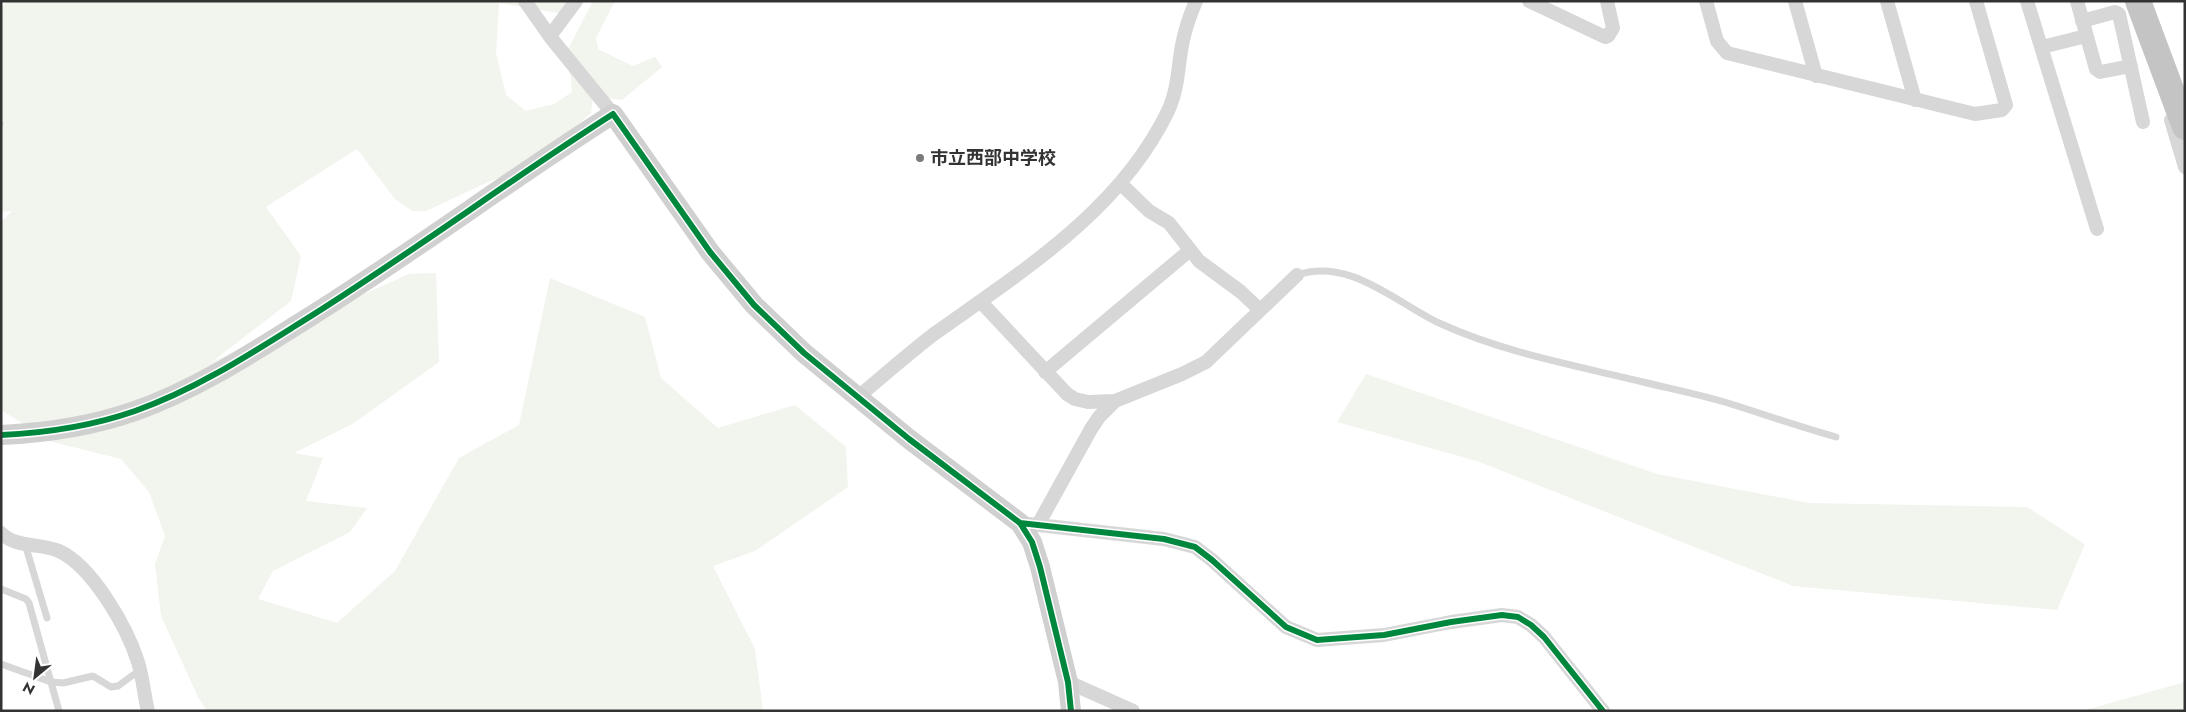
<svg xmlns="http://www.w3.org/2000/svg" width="2186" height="712" font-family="Jost,'Noto Sans JP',sans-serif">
	<rect width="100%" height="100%" fill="#fff"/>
	<!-- green -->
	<path fill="#f1f5ed" d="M7,1H568L558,13L499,3L496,53L506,95L526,111L554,104L572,92L571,77L564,57L593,1H615L596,38L598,49L633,66L655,57L662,67L622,100L593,96L591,113L529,167L488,182L426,211H412L395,199L357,149L266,207L301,256L291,301L212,362L409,274L436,273L439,362L354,423L294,453L323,458L306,501L367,508L350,532L273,571L258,599L337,623L395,571L459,458L519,425L550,278L645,317L661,378L718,428L795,405L846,447L848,487L755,551L713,566L755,649L763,711H207L198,697L161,616L155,564L165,536L149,492L121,459L53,442L1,410V222L12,211L1,212V8Z
		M1366,374L1657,474L1809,503L2027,507L2085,544L2057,610L1793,586L1477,461L1337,422Z
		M2185,682V711H2082Z"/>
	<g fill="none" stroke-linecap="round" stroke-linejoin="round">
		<!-- path -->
		<path stroke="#d6d6d6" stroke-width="3" stroke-dasharray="2.5 2.5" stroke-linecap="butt" d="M1,123L5,125"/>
		<!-- lane -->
		<path stroke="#d7d7d7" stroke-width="7" d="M1297,275C1349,257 1395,302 1439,323C1505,353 1573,365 1643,382C1672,389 1702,395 1731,404C1766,415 1800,427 1836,437
			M25,544L47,618
			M1,589L26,599L29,603L59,711
			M1,664L51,682L63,683L93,676L111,687L118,686L140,670"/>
		<!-- street -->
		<path stroke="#d7d7d7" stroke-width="14" d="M525,1L551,38L613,114
			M1529,1L1605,37L1608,36L1613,28L1607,1
			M1706,1L1717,41L1727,53L1975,114L2002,110L2006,105L1976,1
			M1795,1L1816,76
			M1887,1L1915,100
			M2027,1L2097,229
			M2077,1L2096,69L2100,72L2131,66
			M2082,21L2115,12L2119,14L2143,122
			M550,36L576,1
			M2042,47L2086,36
			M2171,120L2185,167
			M1120,183L1149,211L1169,223L1199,261L1241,292L1260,310
			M981,302L1067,394L1075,399L1088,402L1115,401L1182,374L1206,362L1297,275
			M1045,372L1189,251
			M858,397C883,376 908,354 934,334C1021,272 1120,211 1168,111C1178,90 1178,67 1182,45C1185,29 1190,15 1196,1
			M1020,523L1164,539L1195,547L1212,560L1286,627L1317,640L1384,635L1451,622L1502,615L1518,617L1531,625L1544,637L1603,711
			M1039,523L1091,429L1099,417L1115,401
			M1,533C15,548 41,543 59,551C92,566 127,627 138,662C143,678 144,695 148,711
			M1068,682L1133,711"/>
		<!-- secondary -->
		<path stroke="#d0d0d0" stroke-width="20" d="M1,435C46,433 92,426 135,411C192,391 244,358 295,326C404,259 506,182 613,114L710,252L754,305L804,353L909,439L1020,523L1032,542L1040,567L1068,682L1071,711"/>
		<!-- highway -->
		<path stroke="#c4c4c4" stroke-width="26" d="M2138,1L2185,127"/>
		<defs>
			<path id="cycleway" d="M1,435C46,433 92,426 135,411C192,391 244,358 295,326C404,259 506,182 613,114L710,252L754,305L804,353L909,439L1020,523L1032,542L1040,567L1068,682L1071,711
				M1020,523L1164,539L1195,547L1212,560L1286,627L1317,640L1384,635L1451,622L1502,615L1518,617L1531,625L1544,637L1603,711"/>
		</defs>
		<!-- cycleway casing -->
		<use href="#cycleway" stroke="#fff" stroke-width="9"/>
		<!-- cycleway -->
		<use href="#cycleway" stroke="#00873e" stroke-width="6"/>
	</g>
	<!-- markers -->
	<circle fill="#7a7a7a" stroke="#fff" stroke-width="2" cx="920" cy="158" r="5"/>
	<g text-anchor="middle" stroke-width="5" stroke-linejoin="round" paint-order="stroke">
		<!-- poi labels -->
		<g font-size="18" font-weight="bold" fill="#333" stroke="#fff" text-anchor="start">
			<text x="930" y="164">市立西部中学校</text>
		</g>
	</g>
	<!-- border -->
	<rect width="2186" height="712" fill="none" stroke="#333333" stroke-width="5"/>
	<!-- north arrow -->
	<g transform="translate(35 677) rotate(209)" stroke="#ffffff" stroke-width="4" paint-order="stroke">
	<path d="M0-4L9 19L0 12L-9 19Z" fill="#333333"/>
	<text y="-8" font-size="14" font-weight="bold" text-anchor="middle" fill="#333333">N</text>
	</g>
</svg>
